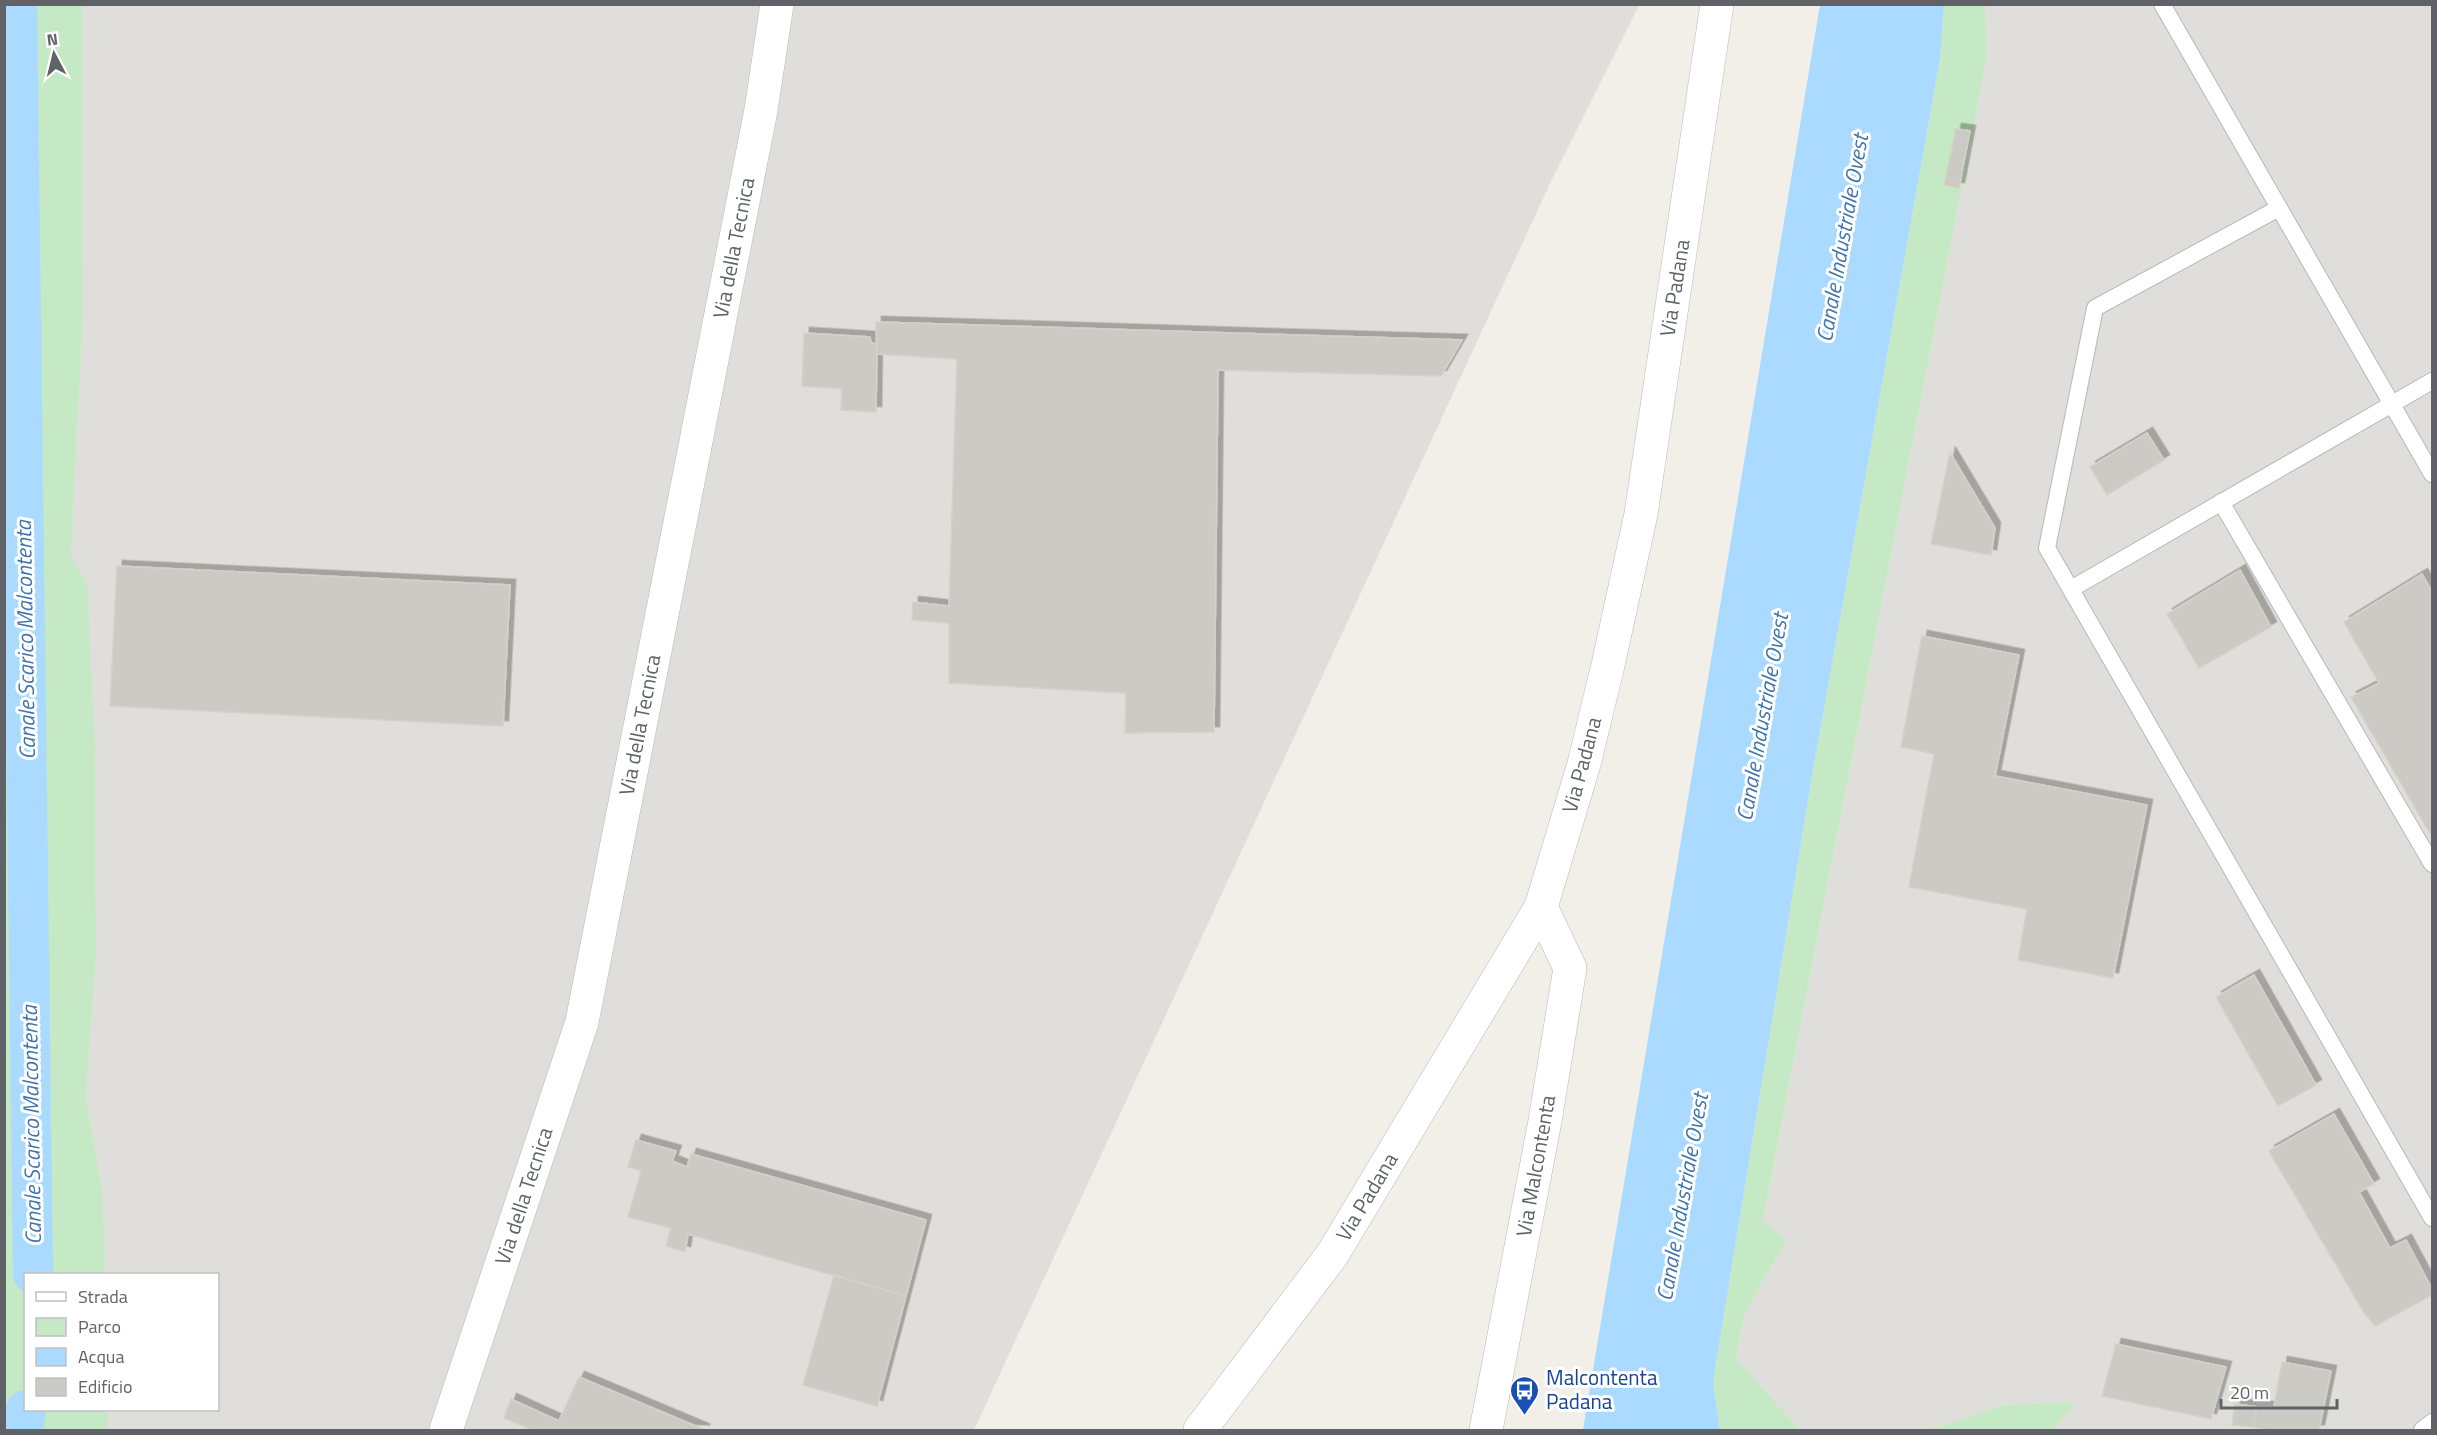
<svg xmlns="http://www.w3.org/2000/svg" width="2437" height="1435" font-family="'Titillium Web',sans-serif">
	<defs>
		<filter id="shadow"><feDropShadow dx="5.5" dy="-5.5" stdDeviation="0" flood-color="#0004"/></filter>
	</defs>
	<rect width="100%" height="100%" fill="#f1efe8"/>
	<!-- industrial -->
	<path fill="#e0deda" d="M82,5H1639L1553,177L974,1430H108V1410H218V1274H105L103,1194L86,1099L96,957L95,747L71,556L83,316Z
		M1985,5H2432V1430H2052L2075,1402L2004,1405L1928,1430H1800L1736,1358L1744,1316L1786,1240L1763,1222L1987,56Z"/>
	<!-- green -->
	<path fill="#c5e8c5" d="M5,4L82,5L83,316L71,556L87,583L95,747L96,957L86,1099L103,1194L105,1274H26V1410H108V1430H5Z
		M1944,5H1985L1987,56L1763,1221L1786,1240L1744,1316L1736,1358L1800,1430H1720L1713,1382L1812,776L1940,59Z
		M2076,1402L2052,1430H1928L2004,1405Z"/>
	<!-- water -->
	<path fill="#aadaff" d="M1820,5H1944L1940,59L1812,776L1713,1382L1720,1430H1583Z"/>
	<g fill="none" stroke-linecap="round" stroke-linejoin="round">
		<!-- canal -->
		<path stroke="#aadaff" stroke-width="40" d="M17,4L33,1274
			M23,1430L26,1410"/>
	</g>
	<!-- building -->
	<path fill="#cccac5" stroke="#d6d1c6" stroke-width="1.5" filter="url(#shadow)" d="M1956,129L1970,131L1959,188L1944,185Z
		M876,322L1462,340L1441,376L1218,370L1214,732L1125,733L1126,693L949,683V623L912,620L913,602L949,606L957,359L877,354Z
		M804,333L870,337L871,343L877,344L876,412L841,410L842,389L802,386Z
		M2147,433L2164,460L2107,495L2090,467Z
		M1950,453L1995,528L1991,555L1931,544Z
		M117,566L510,585L503,726L110,706Z
		M2240,570L2271,627L2199,668L2167,614Z
		M2422,574L2432,592V837L2351,697L2379,683L2344,622Z
		M1922,636L2019,655L1995,776L2147,805L2113,978L2018,960L2027,909L1909,887L1934,754L1901,747Z
		M2254,975L2316,1085L2278,1106L2216,997Z
		M2334,1114L2374,1184L2359,1192L2390,1248L2406,1240L2432,1289V1295L2375,1326L2363,1311L2269,1151Z
		M636,1140L676,1151L672,1161L687,1167L691,1154L926,1220L906,1296L688,1234L685,1252L666,1246L671,1228L628,1217L641,1171L628,1167Z
		M834,1275L906,1296L877,1406L803,1385Z
		M2116,1344L2226,1367L2211,1419L2102,1396Z
		M2282,1362L2331,1371L2319,1430H2269L2253,1427L2257,1407H2274Z
		M579,1377L705,1430H533L504,1418L511,1399L559,1421Z
		M2235,1404L2257,1407L2253,1427L2232,1425Z"/>
	<g fill="none" stroke-linecap="round" stroke-linejoin="round">
		<defs>
			<path id="service" d="M2162,4L2432,474
				M2279,208L2095,308L2047,548L2432,1218
				M2221,502L2432,864
				M2071,589L2432,381
				M2422,1430L2432,1422"/>
			<path id="minor" d="M446,1430L582,1022L761,110L777,4"/>
			<path id="tertiary" d="M1486,1430L1545,1121L1570,968L1541,907"/>
			<path id="secondary" d="M1200,1430L1332,1255L1541,907L1584,764L1608,665L1641,514L1717,4"/>
		</defs>
		<!-- service casing -->
		<use href="#service" stroke="#b5b8bc" stroke-width="18"/>
		<!-- minor casing -->
		<use href="#minor" stroke="#b5b8bc" stroke-width="34"/>
		<!-- tertiary casing -->
		<use href="#tertiary" stroke="#b5b8bc" stroke-width="34"/>
		<!-- secondary casing -->
		<use href="#secondary" stroke="#b6babf" stroke-width="34"/>
		<!-- service -->
		<use href="#service" stroke="#fff" stroke-width="16"/>
		<!-- minor -->
		<use href="#minor" stroke="#fff" stroke-width="33"/>
		<!-- tertiary -->
		<use href="#tertiary" stroke="#fff" stroke-width="33"/>
		<!-- secondary -->
		<use href="#secondary" stroke="#fff" stroke-width="33"/>
	</g>
	<!-- icons -->
	<defs>
		<symbol id="bus-pin" viewBox="-11 -11 22 30"><path d="M0 17L-7.5 6A9.5 9.5 0 1 1 7.5 6Z" fill="#1a4fb4" stroke="#fff"/><path d="M-5-6H5V4H4V6H2V4H-2V6H-4V4H-5ZM-3.5-4V0h7V-4ZM-3.5 1.2v1.5H-2V1.2ZM2 1.2v1.5H3.5V1.2Z" fill="#fff"/></symbol>
	</defs>
	<g fill-rule="evenodd">
		<use href="#bus-pin" x="1508" y="1374" width="33" height="45"/>
	</g>
	<g text-anchor="middle" stroke-width="6" stroke-linejoin="round" paint-order="stroke">
		<!-- street labels -->
		<g font-size="21" fill="#5f6368" stroke="#fff">
			<text transform="translate(734 248) rotate(-79)" y="7">Via della Tecnica</text>
			<text transform="translate(1675 288) rotate(-81)" y="7">Via Padana</text>
			<text transform="translate(640 725) rotate(-79)" y="7">Via della Tecnica</text>
			<text transform="translate(1582 765) rotate(-75)" y="7">Via Padana</text>
			<text transform="translate(1536 1166) rotate(-80)" y="7">Via Malcontenta</text>
			<text transform="translate(524 1196) rotate(-72)" y="7">Via della Tecnica</text>
			<text transform="translate(1367 1197) rotate(-59)" y="7">Via Padana</text>
		</g>
		<!-- transit labels -->
		<g font-size="21" fill="#164399" stroke="#fff" text-anchor="start">
			<text x="1546" y="1385">Malcontenta<tspan x="1546" dy="24">Padana</tspan></text>
		</g>
		<!-- water labels -->
		<g font-size="22" font-style="italic" fill="#4174aa" stroke="#fff">
			<text transform="translate(1842 238) rotate(-80)" y="8">Canale Industriale Ovest</text>
			<text transform="translate(25 640) rotate(-91)" y="8">Canale Scarico Malcontenta</text>
			<text transform="translate(1762 717) rotate(-80)" y="8">Canale Industriale Ovest</text>
			<text transform="translate(31 1125) rotate(-91)" y="8">Canale Scarico Malcontenta</text>
			<text transform="translate(1682 1197) rotate(-80)" y="8">Canale Industriale Ovest</text>
		</g>
	</g>
	<!-- border -->
	<rect width="2437" height="1435" fill="none" stroke="#5f6368" stroke-width="12"/>
	<!-- legend -->
	<rect x="24" y="1273" width="195" height="138" fill="#ffffff" stroke="#bfc1c3" stroke-width="1.5"/>
	<rect x="36" y="1292" width="30" height="9" fill="#ffffff" stroke="#bfc1c3" stroke-width="1.5"/>
	<text x="78" y="1303" font-size="18" fill="#5f6368">Strada</text>
	<rect x="36" y="1318" width="30" height="18" fill="#c5e8c5" stroke="#bfc1c3" stroke-width="1.5"/>
	<text x="78" y="1333" font-size="18" fill="#5f6368">Parco</text>
	<rect x="36" y="1348" width="30" height="18" fill="#aadaff" stroke="#bfc1c3" stroke-width="1.5"/>
	<text x="78" y="1363" font-size="18" fill="#5f6368">Acqua</text>
	<rect x="36" y="1378" width="30" height="18" fill="#cccac5" stroke="#bfc1c3" stroke-width="1.5"/>
	<text x="78" y="1393" font-size="18" fill="#5f6368">Edificio</text>
	<!-- north arrow -->
	<g transform="translate(54 54) rotate(353)" stroke="#ffffff" stroke-width="4.5" paint-order="stroke">
	<path d="M0-4.5L10 22L0 15L-10 22Z" fill="#5f6368"/>
	<text y="-9" font-size="16" font-weight="bold" text-anchor="middle" fill="#5f6368">N</text>
	</g>
	<!-- scale -->
	<path d="M2221 1399v9h116v-9" fill="none" stroke="#5f6368" stroke-width="3"/>
	<text x="2230" y="1399" font-size="18" fill="#5f6368" stroke="#ffffff" stroke-width="4.5" paint-order="stroke">20 m</text>
</svg>
